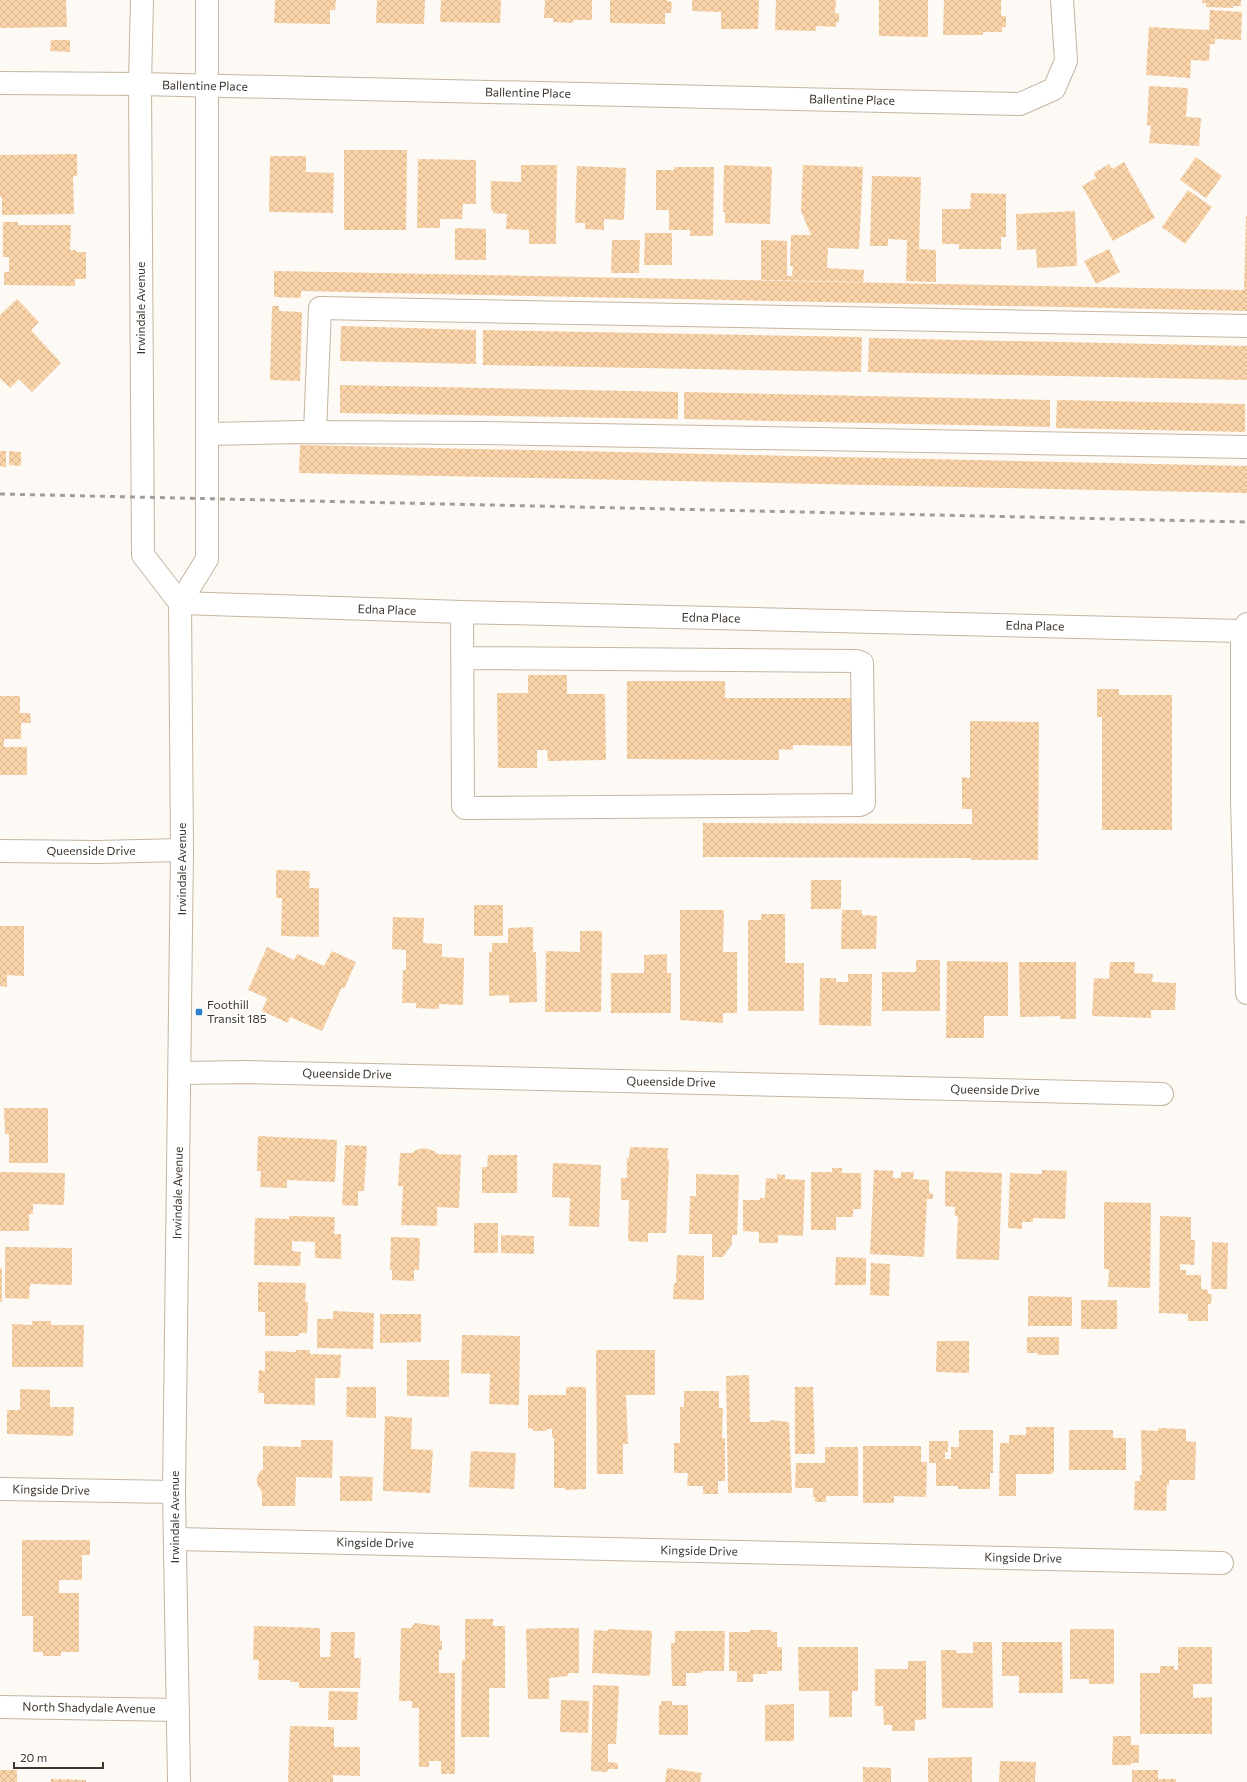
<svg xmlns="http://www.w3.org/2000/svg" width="1247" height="1782" font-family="Commissioner,sans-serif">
	<defs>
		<pattern id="building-cross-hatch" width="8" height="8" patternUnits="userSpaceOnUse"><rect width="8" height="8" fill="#fad4a8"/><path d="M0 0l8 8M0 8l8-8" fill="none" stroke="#d7b791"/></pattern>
	</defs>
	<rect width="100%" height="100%" fill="#fdf9f5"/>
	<!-- building -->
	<path fill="url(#building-cross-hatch)" d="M0,0H66L67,27L0,28Z
		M275,0H336L335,10H330V24L274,23Z
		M377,0H425L424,24L376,23Z
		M441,0H501L500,23L440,22Z
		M545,0H592V20H573V23L553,22V18H544Z
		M610,0H667V1L672,2L671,13H665V24L610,23Z
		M692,0H759L758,29H721V12L692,11Z
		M776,0H836L835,13L839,14V22H836V27L816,26V31L775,30Z
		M879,0H928V37L879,36Z
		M944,0H1001V16H1006V27H1002V32H983V35H943Z
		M1202,0H1241V6H1233V8L1206,7V3H1202Z
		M1210,10L1242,12L1241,40L1215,39V44H1210L1209,61L1191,60L1190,78L1146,75L1149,27L1209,30Z
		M51,40H70V52L50,51Z
		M1149,86L1188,88L1186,117L1201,118L1199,146L1149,143L1151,126L1147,125Z
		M344,150H407L406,230H344Z
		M77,154V176H73L74,214L2,215V197H0V155Z
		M270,156H306V172L334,173L333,213L269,212Z
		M1196,157L1222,176L1206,198L1180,180Z
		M418,159L476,160V204H463L462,219H440V228H417Z
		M1124,162L1155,218L1113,241L1082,186L1096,178L1094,173L1109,164L1112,169Z
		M521,165H557L556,244H529V230L506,229L507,214L493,213V210H491V181L521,182Z
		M724,165L772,167L770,224L725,223V212H723Z
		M803,165L863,167L859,249L828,248L827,268L864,270L863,282L761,280V240L787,241V276H792L793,266H790L791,235H811L801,211Z
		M577,166L626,168L624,220L604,219V230L585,229V223H575Z
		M674,167H714L713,236H690V230H669V210H656V170H674Z
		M872,176L921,177L919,249L936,250V282L906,281L907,240L888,239V246H870Z
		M1188,190L1212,207L1185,244L1162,227Z
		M971,193L1006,194V237H1001V249H959V244H942V209H970Z
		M1075,211L1077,266L1037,268L1036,249L1017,250L1016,214Z
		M1246,216H1247V311L301,291V298L274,297V271L1244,290Z
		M3,222H18V225H71L70,250H76V252H86V279H75V286L4,285V272H9V257H3Z
		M455,228L486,229V260H455Z
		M645,233H672V265H644Z
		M612,240H640L639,273H611Z
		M1109,249L1120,272L1096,284L1084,261Z
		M17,299L39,322L31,330L61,363L32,392L19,379L10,388L0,378V315Z
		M272,306H279V311L302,312L300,381L270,380Z
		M341,326L476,330V364L340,361Z
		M483,330L862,337L861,372L483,365Z
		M869,338L1247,346V380L868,372Z
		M340,385L678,392V419L340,413Z
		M684,392L1050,400V427L684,419Z
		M1057,400L1245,404V432L1056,428Z
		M300,445L1247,466V493L299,473Z
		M0,451H6V467L0,466Z
		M9,451L21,452V466L9,465Z
		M528,675H567V694H605L606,760L548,761L547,750H537V768H498L497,693H528Z
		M627,681H725V698H852V746L793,745V750L779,749V760L627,759Z
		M1097,689H1119V695H1172V830H1102V717H1097Z
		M0,696H20V713H30L31,723H21V739H4V747H27V775H0Z
		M970,721L1039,722L1038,860H971V858L703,857V823L972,824V809H962V777L970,778Z
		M276,870L310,871L309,888H319V937L281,936L282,898H276Z
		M811,880H841V909H811Z
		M474,905H503V936H474Z
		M680,910H724L723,952H737V1013H723V1023L680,1020Z
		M842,910H862V915L877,916L876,949H841Z
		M761,914H785V963H804V1011H748V920H761Z
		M393,917L424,918L423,943L442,944V957L464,958L463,1005L439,1004V1009L416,1008V1003H402L403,970H406V950L392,949Z
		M0,926H24V976L7,975V987L0,986Z
		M533,927V952H536L537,1002L509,1003V995L489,996V952L492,951V943H508V928Z
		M580,931H602L601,1012H545L546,951L580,952Z
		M267,947L294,960L297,954L324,966L332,951L356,962L344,989L342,987L322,1031L290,1017L288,1023L262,1011L267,998L248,990Z
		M667,954V973H671V1013H611V973H644V955Z
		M916,960H940V1011H882V972H916Z
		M947,961L1008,962V1016H984V1038H946Z
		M1019,962H1076V1019H1060V1016L1020,1017Z
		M1110,962H1135L1134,973L1153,974L1152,982L1176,983L1175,1010H1151V1018L1092,1016L1094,978L1109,979Z
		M848,974H872L871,1026L819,1025L820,978H836V982H848Z
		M4,1108H48V1163H9V1134H5Z
		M258,1136L337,1140L335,1182L287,1180V1188L260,1187L261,1171H257Z
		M345,1145L367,1146L364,1191H358V1206L342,1205Z
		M630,1147L668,1148L667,1159H669L666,1233H648V1242L628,1241L629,1200H621V1178H627V1158H629Z
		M424,1148L434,1151L437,1154L461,1155L459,1208L437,1207V1226L401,1225L403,1186H398L400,1153H412L416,1150Z
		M488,1155H517V1193H482V1167H487Z
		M553,1163L601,1165L599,1227L569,1226L570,1198L552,1197Z
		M832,1168H842V1173H861V1209H853V1217H836V1230H811V1172H832Z
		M874,1170L893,1171V1178H901V1172H914L913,1179L929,1180V1193L933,1194V1199H927L924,1257L870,1254Z
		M1042,1170L1067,1171L1065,1219L1033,1218V1222H1022V1229L1008,1228L1010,1173L1042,1174Z
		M945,1171L1002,1173L999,1260L956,1259L958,1216H955V1207L945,1206Z
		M0,1172L65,1173L64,1205L33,1204V1214H29V1231H0Z
		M696,1174L739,1175L737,1235H732V1244L723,1257H712V1234H689L690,1196H696Z
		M777,1174L785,1175V1179L805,1180L803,1236L778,1235V1243H759V1232L743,1231V1200H760V1198H765L766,1178L777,1179Z
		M1104,1202L1151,1203L1150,1288L1108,1287L1109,1269H1104Z
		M289,1216L335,1217L334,1234H341V1259L315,1258V1242L292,1241V1251L301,1252L300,1266L254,1265L255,1218L289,1219Z
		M1160,1216L1191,1217V1240H1195L1194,1265L1180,1264V1270H1186V1275H1201V1289L1208,1290V1294H1212L1211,1304H1208V1321H1188V1314L1159,1313Z
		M474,1223H498V1253H474Z
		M501,1235L534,1236V1254L501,1253Z
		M391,1237L420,1238L419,1270H414V1281L392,1280V1270H390Z
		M1212,1242L1228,1243L1227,1289H1211Z
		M5,1247L72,1248V1285L30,1284L29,1299L5,1298Z
		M677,1255L704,1256V1300L673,1299L674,1283H676Z
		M836,1257L866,1258V1285H835Z
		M871,1263L890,1264L889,1296L870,1295Z
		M0,1268H2V1302H0Z
		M258,1282L306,1283L305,1302H308L307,1333H299V1336H265V1312H258Z
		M1028,1296L1072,1297V1326H1028Z
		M1081,1300H1117V1329H1081Z
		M333,1311L374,1313L373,1349L317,1348V1319H333Z
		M380,1314H421V1342L380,1343Z
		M32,1321H51V1325H84L83,1367H12V1324L32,1325Z
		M462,1335L520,1336L519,1405L489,1404L490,1374L461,1373Z
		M1027,1337H1059V1355H1038V1353H1027Z
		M937,1341H969V1373L936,1372Z
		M296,1350H310V1354L341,1355L340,1378H315V1405L264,1404V1393H258L259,1370L265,1371V1351L296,1352Z
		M596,1350H655V1395H626L628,1444H623V1474H597Z
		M407,1360H449V1397L407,1396Z
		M749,1375L750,1422H770V1420L789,1422L792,1493H728L726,1376Z
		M347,1387H376V1418L346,1417Z
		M566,1387H586V1489L565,1490V1488H554V1438H552V1429H547L545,1431H534L532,1428L528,1429V1395H566Z
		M795,1387H813L815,1454H795Z
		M20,1389L50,1390V1407H74L73,1436L7,1434V1410H20Z
		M684,1391H719V1408H723L722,1438H725V1481H718V1494H703V1486H687L688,1473H674V1443H680V1407H684Z
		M385,1416L412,1418L411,1449L433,1450L430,1493L383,1491Z
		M1026,1427H1054V1472L1051,1474H1016V1496H999L1000,1443H1009V1435H1026Z
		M1158,1428L1186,1429V1441L1196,1442L1195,1480H1169V1485H1167L1166,1511L1134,1510L1135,1481H1140V1475H1142L1141,1430L1158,1431Z
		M959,1430H993V1473H990V1489H958V1486H936V1463H929V1441H948V1452H945V1459H951V1447H959Z
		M1069,1430H1113V1438H1126V1470H1069Z
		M301,1440H333L332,1478L296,1477L295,1506H262V1492L257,1484V1477L261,1470H263V1446L301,1447Z
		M863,1446H921V1462H927L926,1497L894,1496V1503H863Z
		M825,1447H858V1496H826V1502H815V1497H813V1488H795L796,1463H825Z
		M471,1451L516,1453L514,1489L469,1487Z
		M340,1476L373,1477L372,1501H340Z
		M22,1540H90V1555H82V1580H59V1593H79V1652H61V1656H43V1652H33V1616H22Z
		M465,1619H493V1626H505V1688H489V1737H461L462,1660H465Z
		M415,1623L440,1626V1641H442V1650H439V1673H455V1774H441V1761H429V1767H419V1708H412V1701H399L401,1628H412V1626Z
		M254,1626L320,1628V1657H330L331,1632H355L354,1658H361L360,1688H299V1682H290V1680H258L259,1660H253Z
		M547,1628H579V1673H568V1676L549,1678V1699H528L526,1629Z
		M608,1629L652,1631L650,1676L592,1673L594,1630L608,1631Z
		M1070,1629H1114V1684H1089V1679H1070Z
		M750,1630H770L773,1632H777V1647H782V1671H767V1674H753V1682H737V1671H729V1632H750Z
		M675,1631H725L724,1671H702V1673H686V1686H672L671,1643H675Z
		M973,1642H992L993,1708H942L941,1650H956V1653H973Z
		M1002,1642H1062L1063,1693H1019V1676H1002Z
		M798,1647H858V1691H852V1717H829V1691H799Z
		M1178,1647H1212V1684H1193V1698L1212,1697V1734H1140V1673H1160V1666H1174V1670H1178Z
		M908,1661H926V1719L915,1720V1731H892V1725H884L883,1706H875V1669H908Z
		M593,1685L619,1686L616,1744H608V1762L618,1763V1769H608L607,1772L591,1771Z
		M329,1691L358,1692L357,1720H328Z
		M561,1700L589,1701L588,1733L560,1732Z
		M661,1701H672V1705H688V1735H659V1705H661Z
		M794,1704V1741H765V1705Z
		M290,1726L334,1727V1747H360V1776L333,1775V1782H288Z
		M1113,1736H1131V1745H1139V1763H1131V1765H1112Z
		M972,1757V1782H928V1758Z
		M1000,1761L1036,1762L1035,1782H999Z
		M863,1767L891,1768V1782H863Z
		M667,1768L702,1773L700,1782H665Z
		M0,1770H17V1782H0Z
		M1132,1770H1158V1779H1176V1782H1132Z
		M51,1779L86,1780V1782H51Z"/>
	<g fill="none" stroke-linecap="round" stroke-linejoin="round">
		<defs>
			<path id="minor" d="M0,83L140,84L1020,104L1054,89L1066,61L1062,0
				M315,432L320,308L1247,326
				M207,434L300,432L485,433L1247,447
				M180,603L462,612L1242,631
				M462,612L463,806L465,808L860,805L864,803L862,663L856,661L463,658
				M1247,624L1242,631V799L1247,993
				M0,851L98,852L182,850
				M180,1073L247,1072L1162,1094
				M0,1489L174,1492
				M175,1539L1222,1563
				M0,1707L178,1710"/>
			<path id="major" d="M142,0L140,84L143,555L180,603
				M179,1782L174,1492L182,850L180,603L207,559V0"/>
		</defs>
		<!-- minor casing -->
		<use href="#minor" stroke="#c6b5a1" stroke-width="24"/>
		<!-- major casing -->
		<use href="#major" stroke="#c6b5a1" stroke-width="24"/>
		<!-- minor -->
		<use href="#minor" stroke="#fff" stroke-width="22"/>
		<!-- major -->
		<use href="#major" stroke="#fff" stroke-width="22"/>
		<!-- rail -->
		<path stroke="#a39d98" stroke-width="3" stroke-dasharray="5 5" stroke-linecap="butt" d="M0,494L1247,522"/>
	</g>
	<!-- markers -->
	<rect fill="#2b80cf" stroke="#fff" stroke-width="1.5" x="195" y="1008" width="8" height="8" rx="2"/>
	<g text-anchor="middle" stroke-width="3" stroke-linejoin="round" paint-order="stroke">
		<!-- street labels -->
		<g font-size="12" fill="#3d352e" stroke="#fff">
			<text transform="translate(205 86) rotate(1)" y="4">Ballentine Place</text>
			<text transform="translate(528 93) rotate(1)" y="4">Ballentine Place</text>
			<text transform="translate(852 100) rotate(1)" y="4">Ballentine Place</text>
			<text transform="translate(141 308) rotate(-90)" y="4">Irwindale Avenue</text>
			<text transform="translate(387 610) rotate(2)" y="4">Edna Place</text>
			<text transform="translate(711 618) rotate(1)" y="4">Edna Place</text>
			<text transform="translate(1035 626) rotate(1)" y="4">Edna Place</text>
			<text x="91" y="855">Queenside Drive</text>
			<text transform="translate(182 869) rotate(-90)" y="4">Irwindale Avenue</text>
			<text transform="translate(347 1074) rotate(1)" y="4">Queenside Drive</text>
			<text transform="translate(671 1082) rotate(1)" y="4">Queenside Drive</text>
			<text transform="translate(995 1090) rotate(1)" y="4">Queenside Drive</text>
			<text transform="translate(178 1193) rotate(-89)" y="4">Irwindale Avenue</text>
			<text transform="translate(51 1490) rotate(1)" y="4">Kingside Drive</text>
			<text transform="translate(175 1517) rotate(-90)" y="4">Irwindale Avenue</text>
			<text transform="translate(375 1543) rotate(1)" y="4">Kingside Drive</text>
			<text transform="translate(699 1551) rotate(1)" y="4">Kingside Drive</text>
			<text transform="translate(1023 1558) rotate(1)" y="4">Kingside Drive</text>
			<text transform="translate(89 1708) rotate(1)" y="4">North Shadydale Avenue</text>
		</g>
		<!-- poi labels -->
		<g font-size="12" fill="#3d352e" stroke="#fff" text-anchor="start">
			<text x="207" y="1009">Foothill<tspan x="207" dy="14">Transit 185</tspan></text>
		</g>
	</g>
	<!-- scale -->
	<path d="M14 1762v6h89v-6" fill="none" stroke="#3d352e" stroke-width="2"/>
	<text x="20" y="1762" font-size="12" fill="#3d352e" stroke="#ffffff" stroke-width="3" paint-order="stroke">20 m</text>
</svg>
